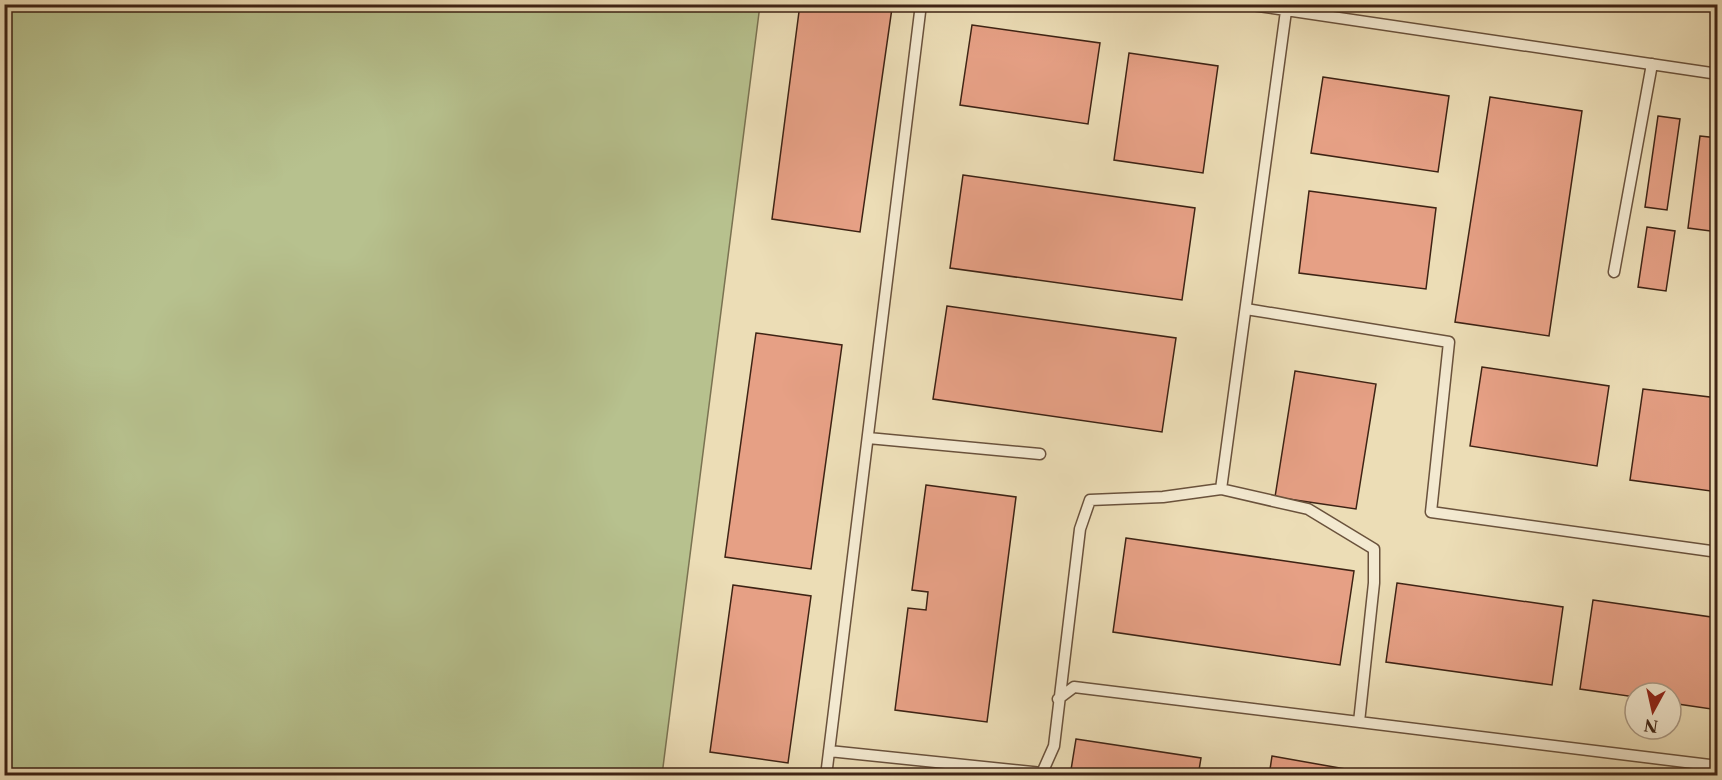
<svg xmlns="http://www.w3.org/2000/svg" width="1722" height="780" font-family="'Libre Caslon Text',serif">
	<rect width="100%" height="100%" fill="#ecddb6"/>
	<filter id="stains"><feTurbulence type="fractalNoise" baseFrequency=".00333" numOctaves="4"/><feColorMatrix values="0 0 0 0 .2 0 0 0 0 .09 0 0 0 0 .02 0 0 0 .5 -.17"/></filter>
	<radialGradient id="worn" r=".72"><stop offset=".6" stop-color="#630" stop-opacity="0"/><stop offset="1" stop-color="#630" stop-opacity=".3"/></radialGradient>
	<!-- green -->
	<path fill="#b7c18e" stroke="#7a7251" stroke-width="1.5" d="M5,4L760,5L662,775H5Z"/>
	<!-- building -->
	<path fill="#e6a085" stroke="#3e2314" stroke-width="1.5" d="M800,4H870L892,8L860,232L772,219Z
		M972,25L1100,43L1088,124L960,105Z
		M1129,53L1218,66L1203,173L1114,160Z
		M1323,77L1449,96L1438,172L1311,153Z
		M1490,97L1582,111L1549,336L1455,322Z
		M1658,116L1680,119L1667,210L1645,207Z
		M1700,136L1718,138V232L1688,228Z
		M963,175L1195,208L1182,300L950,268Z
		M1309,191L1436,208L1426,289L1299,273Z
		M1647,227L1675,231L1666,291L1638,287Z
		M947,306L1176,338L1162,432L933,399Z
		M756,333L842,345L811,569L725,557Z
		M1482,367L1609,386L1597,466L1470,446Z
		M1295,371L1376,384L1356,509L1275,497Z
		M1643,389L1718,398V492L1630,480Z
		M926,485L1016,497L987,722L895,710L908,608L926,610L928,592L912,590Z
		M1126,538L1354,571L1340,665L1113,632Z
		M1397,583L1563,607L1552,685L1386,662Z
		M733,585L811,596L788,763L710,752Z
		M1593,600L1718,618V710L1671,703V693H1635V697L1580,689Z
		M1076,739L1201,758L1198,776H1070Z
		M1272,756L1379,775V776H1269Z"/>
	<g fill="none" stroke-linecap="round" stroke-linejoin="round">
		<defs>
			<path id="lane" d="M1245,4L1718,74
				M1614,272L1652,64
				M1246,309L1449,342L1431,512L1718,552
				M868,438L1040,454
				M1221,489L1308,509L1374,549V583L1359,722
				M1058,699L1074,687L1718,766
				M829,751L1042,773L1054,746L1080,529L1090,500L1163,497L1221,489L1286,11
				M826,776L921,4"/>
		</defs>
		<!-- lane casing -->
		<use href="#lane" stroke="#6a523c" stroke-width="13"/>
		<!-- lane -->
		<use href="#lane" stroke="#f3e9d0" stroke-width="10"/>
	</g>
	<!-- margin -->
	<rect width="1722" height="780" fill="none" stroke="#ecddb6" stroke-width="24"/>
	<rect x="6" y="6" width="1710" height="768" fill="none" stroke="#3e2314" stroke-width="3"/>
	<rect x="12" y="12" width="1698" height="756" fill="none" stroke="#3e2314" stroke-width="1.5"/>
	<!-- north arrow -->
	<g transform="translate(1653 711) rotate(188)"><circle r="28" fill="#f3e9d0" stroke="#ab9a85" stroke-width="1.5"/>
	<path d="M0-4.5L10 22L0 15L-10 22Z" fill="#8f2418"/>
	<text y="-9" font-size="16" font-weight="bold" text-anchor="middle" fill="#3e2314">N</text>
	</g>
	<rect width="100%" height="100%" filter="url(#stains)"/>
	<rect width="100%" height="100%" fill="url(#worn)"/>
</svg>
